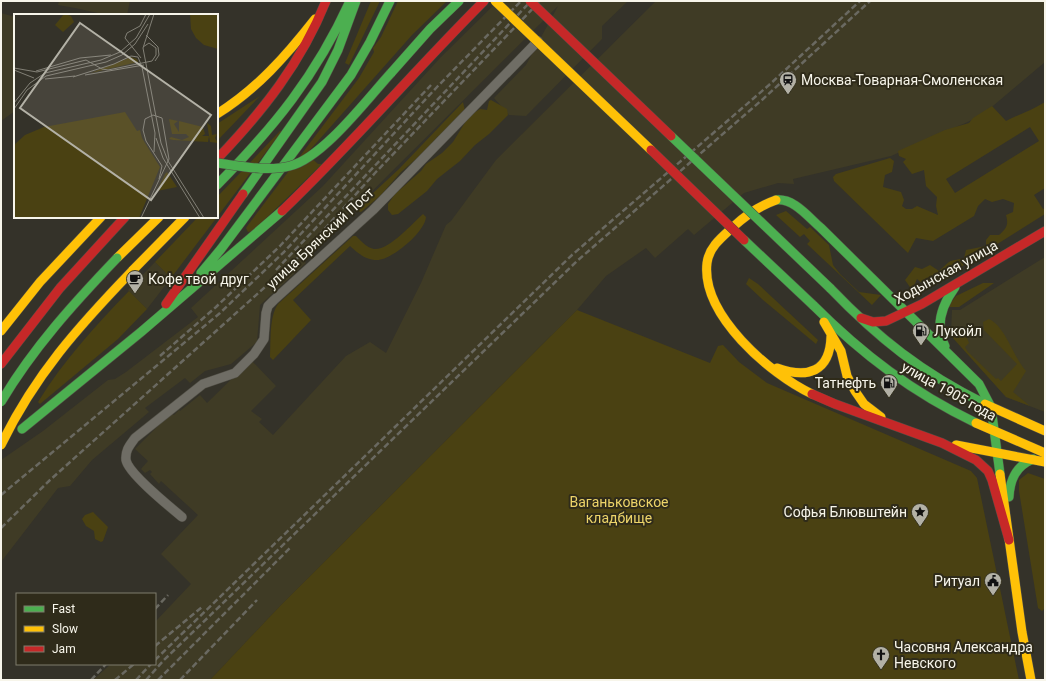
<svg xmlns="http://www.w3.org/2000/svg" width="1046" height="681" font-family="Roboto,sans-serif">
	<rect width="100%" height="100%" fill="#343229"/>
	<!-- built -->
	<path fill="#3f3b25" d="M59,1H130L127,15H107L75,8L58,5Z
		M498,1H628L602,26V39L526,116L509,115L494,98L526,65L558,6L303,260L306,263L260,305L257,342L231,364L205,371L190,383L185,378L145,408L149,412L92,460L70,486L58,488L1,562V460L43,431L108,380L115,379L126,372L198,317L191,308L323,186L441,57Z
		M656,1H1045V62L981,116L891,156L793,179L794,184L778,183L744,193L694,235L688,229L655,258L646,248L606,276L577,310L280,606L210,680H93L111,664H155V622L191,584L161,554L198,515L161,481L159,484L150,474L152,472L150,470L145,473L141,469L148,461L135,449L171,413L174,415L179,410L180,411L200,395L207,403L251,360L276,386L251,411L262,419L259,422L273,435L346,356L370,342L386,353L421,283L446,225L451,221L496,160Z
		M1,13L15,17V111L1,121Z
		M1045,257V412L1006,397L951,335L952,310H960Z
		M155,262L171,278L147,309L128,290Z"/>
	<!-- green -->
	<path fill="#4a4112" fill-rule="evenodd" d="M371,1H380L349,65L345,63Z
		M398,1H447L412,35L310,150L309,156L318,164H322L253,231L248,232L246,228L248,225L359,78L374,52L373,48L381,37Z
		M260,96L217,141V124Z
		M491,100L507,109L508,115L489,134L475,145L460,161L437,179L427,191L398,214L392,215L388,210V204L395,194L421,171L426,164L442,153L453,142L469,116L480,109L487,110L489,101Z
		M463,102L465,111L441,136H438L424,152L401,172L380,196L361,212L358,211V207L399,169Z
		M1045,102V188L1034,195L1043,209L1045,208V214L937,282L925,286L917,279L912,290L905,280L915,267L922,269L930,265L939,271C952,259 947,262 964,258L966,250L986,246V240L990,235H999C1006,229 1009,225 1006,215L1013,212L1014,203L1003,199L992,202L985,199L978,206L974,216L933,241L916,238L908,253L834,181L833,177L836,174L890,158L894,161L892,172L885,175L883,187L901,192L904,200L902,206L906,209H912L917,206L938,215L936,206L937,197L926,186L924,170L912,174L903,162L906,159L899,156L898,151L945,130L969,123L973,118L992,106L1006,121C1019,114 1033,110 1045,102ZM1030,127L1039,141L955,193L946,179Z
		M280,131H282L171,278L155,262L198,217H217V197Z
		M786,211L807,229L810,227L829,245L833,265L840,274L859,292L881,295L872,305L807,244L810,241L804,234L800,237L776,215Z
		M423,214L426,217C425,232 392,260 377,260C365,260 358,253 350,246L293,300L311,320L273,360L270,357C271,341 269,317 278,304L353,236H356C361,241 367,248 374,249C388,251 412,224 423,214Z
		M749,278L758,284L818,340L816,344L763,300L746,284Z
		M983,283H994L959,307H947L956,296Z
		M129,291L147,309L118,339L40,404L38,402C64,360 95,326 129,291Z
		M577,310L710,363L718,346L723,345L739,362L767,383L971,471L977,478L1019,680H210L280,606Z
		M989,319C1006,327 1013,357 1026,371L1013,392L1030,406L1006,397L952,337L955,334L966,336L969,343L965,347L968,352L996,379L998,378L1001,381L1017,364L984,330L983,322Z
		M1028,473L1045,479V608L1042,611L1038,608L1019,491V480Z
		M93,512L108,527L103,541L101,542L95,539L94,531L86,526L82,519L85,515Z"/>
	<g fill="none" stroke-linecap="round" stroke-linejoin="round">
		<defs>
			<path id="street" d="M182,517C170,507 128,473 126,460C125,450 130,445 135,438L203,384L235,373L254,354L264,339L266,313L268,306L274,300L373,210L538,41"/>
			<path id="fast" d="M391,73L430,29L459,1
				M217,185C274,127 316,76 350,1
				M243,194L322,82L338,50L356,1
				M776,200C794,198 808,217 821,228L979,384L991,407L1000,474
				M201,273L221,249L351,75L370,42L390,1
				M830,288C878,338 922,373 985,404
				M813,305C863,355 912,392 976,423
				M945,346C934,325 942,305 955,287
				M22,429L141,332L282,211
				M1009,497C1010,479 1016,466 1033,459"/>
			<path id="slow" d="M217,114C257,89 286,56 315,19
				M776,200C759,206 746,215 733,227C722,237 709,247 707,263C701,315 770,374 812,394
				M117,258L159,217
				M132,271L185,217
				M824,322L841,351L847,376L855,391L864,404L881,417
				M1,331L40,282L101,217
				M777,368C808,379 830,372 831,336
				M985,404L1045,431
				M976,423L1045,453
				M956,445L1045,462
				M1000,474L1022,632L1031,680"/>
			<path id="jam" d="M217,159C263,111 301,63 326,1
				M282,211C352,144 415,70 484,1
				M166,304L243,194
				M861,318L873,322L886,321L922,304L1045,231
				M1,364L60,288L125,217
				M812,394L835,404L942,443L976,460L988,471L992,480L1009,540"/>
		</defs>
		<!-- street casing -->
		<use href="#street" stroke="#504e45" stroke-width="10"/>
		<!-- fast casing -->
		<use href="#fast" stroke="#504e45" stroke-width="10"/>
		<!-- slow casing -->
		<use href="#slow" stroke="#504e45" stroke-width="10"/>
		<!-- jam casing -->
		<use href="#jam" stroke="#504e45" stroke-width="10"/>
		<!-- street -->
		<use href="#street" stroke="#6f6d65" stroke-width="9"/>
		<!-- fast -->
		<use href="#fast" stroke="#4caf50" stroke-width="9"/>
		<!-- slow -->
		<use href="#slow" stroke="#ffc107" stroke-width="9"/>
		<!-- jam -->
		<use href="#jam" stroke="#c62828" stroke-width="9"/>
		<!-- rail -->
		<path stroke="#6a6961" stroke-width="2.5" stroke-dasharray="6 3" stroke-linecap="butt" d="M276,270L531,1
			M160,356L216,307L280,246L431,85
			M1,495L220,313L284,252L437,87L521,1
			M1,528L50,480L303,253L375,173L540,1
			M155,609L168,595
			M155,646L202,607
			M155,660L572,255L769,85L860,1
			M91,680L106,664
			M115,680L134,664
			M136,680L151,664
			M146,680L164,660L577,261L763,99L870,1
			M158,680L290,548
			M180,680L257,600"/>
		<defs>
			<path id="fast-bridge" d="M671,136L830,288
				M217,163C241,166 267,172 290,166C323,158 368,98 391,73
				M744,240L813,305
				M1,402C33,348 74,303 117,258"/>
			<path id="slow-bridge" d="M495,1L651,150
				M1,445C35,375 78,327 132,271"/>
			<path id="jam-bridge" d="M530,1L671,136
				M651,150L744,240"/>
		</defs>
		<!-- fast-bridge casing -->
		<use href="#fast-bridge" stroke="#504e45" stroke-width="10" stroke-linecap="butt"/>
		<!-- slow-bridge casing -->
		<use href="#slow-bridge" stroke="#504e45" stroke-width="10" stroke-linecap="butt"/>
		<!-- jam-bridge casing -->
		<use href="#jam-bridge" stroke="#504e45" stroke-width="10" stroke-linecap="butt"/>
		<!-- fast-bridge -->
		<use href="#fast-bridge" stroke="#4caf50" stroke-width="9"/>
		<!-- slow-bridge -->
		<use href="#slow-bridge" stroke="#ffc107" stroke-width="9"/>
		<!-- jam-bridge -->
		<use href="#jam-bridge" stroke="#c62828" stroke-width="9"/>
	</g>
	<!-- icons -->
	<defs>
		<symbol id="station-pin" viewBox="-11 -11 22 30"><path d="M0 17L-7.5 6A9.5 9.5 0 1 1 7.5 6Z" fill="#b3b1a6" stroke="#2f2b1a"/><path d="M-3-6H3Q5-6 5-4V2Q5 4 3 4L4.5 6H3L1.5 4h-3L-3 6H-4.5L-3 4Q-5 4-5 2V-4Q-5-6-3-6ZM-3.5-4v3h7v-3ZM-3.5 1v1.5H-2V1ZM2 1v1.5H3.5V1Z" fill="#111"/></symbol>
		<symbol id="cafe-pin" viewBox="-11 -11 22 30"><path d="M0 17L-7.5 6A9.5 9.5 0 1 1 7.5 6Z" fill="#b3b1a6" stroke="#2f2b1a"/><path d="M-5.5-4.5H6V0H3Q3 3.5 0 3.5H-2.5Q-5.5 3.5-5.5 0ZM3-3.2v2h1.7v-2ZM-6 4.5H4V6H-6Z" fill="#111"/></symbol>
		<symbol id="fuel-pin" viewBox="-11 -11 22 30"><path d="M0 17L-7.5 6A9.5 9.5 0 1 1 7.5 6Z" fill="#b3b1a6" stroke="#2f2b1a"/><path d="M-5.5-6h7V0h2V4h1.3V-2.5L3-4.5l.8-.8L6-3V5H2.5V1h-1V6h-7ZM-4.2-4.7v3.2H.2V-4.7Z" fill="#111"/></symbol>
		<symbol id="sight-pin" viewBox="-11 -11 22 30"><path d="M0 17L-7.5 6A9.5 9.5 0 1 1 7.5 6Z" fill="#b3b1a6" stroke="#2f2b1a"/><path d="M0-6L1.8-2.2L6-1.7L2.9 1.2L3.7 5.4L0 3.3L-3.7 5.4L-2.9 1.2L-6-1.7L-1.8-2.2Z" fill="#111"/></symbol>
		<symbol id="civic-pin" viewBox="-11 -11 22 30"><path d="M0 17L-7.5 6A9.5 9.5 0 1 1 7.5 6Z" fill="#b3b1a6" stroke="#2f2b1a"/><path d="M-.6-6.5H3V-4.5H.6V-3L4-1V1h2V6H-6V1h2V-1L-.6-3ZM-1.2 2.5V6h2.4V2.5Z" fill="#111"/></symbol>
		<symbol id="church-pin" viewBox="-11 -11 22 30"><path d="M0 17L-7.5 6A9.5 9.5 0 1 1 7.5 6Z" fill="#b3b1a6" stroke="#2f2b1a"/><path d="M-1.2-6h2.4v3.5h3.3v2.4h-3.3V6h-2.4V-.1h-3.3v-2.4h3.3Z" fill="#111"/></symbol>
	</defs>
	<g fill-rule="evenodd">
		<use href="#station-pin" x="778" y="70" width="20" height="27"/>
		<use href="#cafe-pin" x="125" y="269" width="20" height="27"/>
		<use href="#fuel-pin" x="911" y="321" width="20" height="27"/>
		<use href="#fuel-pin" x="879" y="373" width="20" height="27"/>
		<use href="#sight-pin" x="910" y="502" width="20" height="27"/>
		<use href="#civic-pin" x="983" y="571" width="20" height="27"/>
		<use href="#church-pin" x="871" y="645" width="20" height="27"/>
	</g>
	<g text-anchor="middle" stroke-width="4" stroke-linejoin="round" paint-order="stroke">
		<!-- poi labels -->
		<g font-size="14" fill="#f7f5ea" stroke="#2f2b1a" text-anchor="start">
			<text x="801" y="85">Москва-Товарная-Смоленская</text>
			<text x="148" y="284">Кофе твой друг</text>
			<text x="934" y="336">Лукойл</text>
			<text x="876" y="388" text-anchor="end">Татнефть</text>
			<text x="907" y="517" text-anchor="end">Софья Блювштейн</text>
			<text x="980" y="586" text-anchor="end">Ритуал</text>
			<text x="894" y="652">Часовня Александра<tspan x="894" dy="16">Невского</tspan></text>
		</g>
		<!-- street labels -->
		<g font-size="14" fill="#f7f5ea" stroke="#2f2b1a">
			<text transform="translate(320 238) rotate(-43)" y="5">улица Брянский Пост</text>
			<text transform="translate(946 272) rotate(-29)" y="5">Ходынская улица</text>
			<text transform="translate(949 391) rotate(29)" y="5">улица 1905 года</text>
		</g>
		<!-- park labels -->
		<g font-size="14" fill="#edd469" stroke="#2f2b1a">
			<text x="619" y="507">Ваганьковское<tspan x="619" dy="16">кладбище</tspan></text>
		</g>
	</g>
	<!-- overview -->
	<g transform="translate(14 14)">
		<rect width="204" height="204" fill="#343229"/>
		<path d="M50,0L57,2L60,8L49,18L41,11ZM176,0H204V35L190,31L182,24L177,15ZM117,43L123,45L124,48L77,59ZM111,98L123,117L126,116L128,124L146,153L125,204H0V131L11,121L30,113ZM155,105L164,107L160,110L165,118V107L189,113L191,120L188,122H195L194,128L159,126L155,125L157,123L168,126L175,123L172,120H158ZM193,109L197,112L198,121L203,120L201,124L204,129L196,128ZM153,158L163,173L143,177L151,160Z" fill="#4a4112"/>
		<path fill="none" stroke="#828076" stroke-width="1" d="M140,0L129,34L147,129L154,147L190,204M132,21L144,33L145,41L141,47M127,44L111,24L113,19L126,12L132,0M0,54L23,58L72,46L88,55L94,56L138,47L142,41V34L135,29L129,33M0,56L20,64M22,57L66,44L97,41M71,61L130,51M59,63L100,50L117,42L124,43L128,53L141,119L140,138M31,65L61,62M0,89L16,69L31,59L87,46L106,38L122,24L136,0M0,95L13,76L32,62L92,48L108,41L121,30L134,10M142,124L149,144L186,204M127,204L155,145L148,104L139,101L131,105L129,116L132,127L148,152L145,165"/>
		<path fill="#b3b1a6" fill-opacity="0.15" stroke="#b3b1a6" stroke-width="2" d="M66,9L197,101L137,186L6,94Z"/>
		<rect width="204" height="204" fill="none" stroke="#f7f5ea" stroke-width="2"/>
	</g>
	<!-- border -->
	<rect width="1046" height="681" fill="none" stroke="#f7f5ea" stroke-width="4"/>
	<!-- legend -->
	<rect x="16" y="593" width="140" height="72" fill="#2f2b1a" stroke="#7f7c6d"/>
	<rect x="24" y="606" width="20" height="6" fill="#4caf50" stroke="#7f7c6d"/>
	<text x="52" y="613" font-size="12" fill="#f7f5ea">Fast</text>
	<rect x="24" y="626" width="20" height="6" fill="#ffc107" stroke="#7f7c6d"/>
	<text x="52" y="633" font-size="12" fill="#f7f5ea">Slow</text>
	<rect x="24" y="646" width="20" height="6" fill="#c62828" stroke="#7f7c6d"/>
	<text x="52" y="653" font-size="12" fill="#f7f5ea">Jam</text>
</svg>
